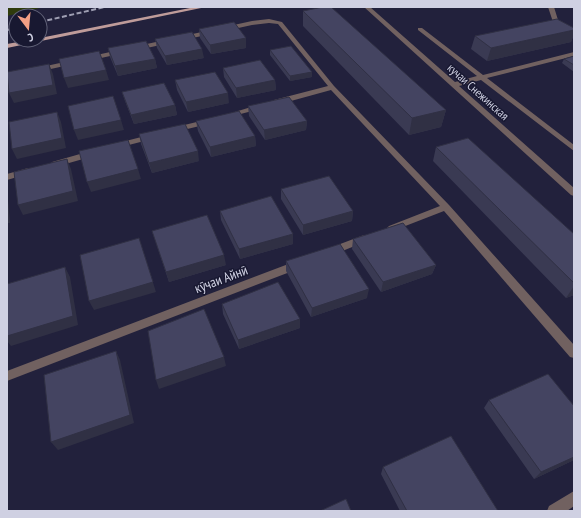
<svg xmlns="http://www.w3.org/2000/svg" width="581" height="518" font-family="'PT Sans Narrow',sans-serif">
	<rect width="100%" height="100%" fill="#22213c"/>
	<!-- green -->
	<path fill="#2f3b0c" d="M7,7H44L7,16Z"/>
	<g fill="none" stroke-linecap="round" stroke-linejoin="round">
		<!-- minor -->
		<path fill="#716160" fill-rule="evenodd" d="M364,7H370L455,82L477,76L418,30V28H422L483,75L574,52V56L487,78L574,145V151L481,80L459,86L574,188V196L571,195Z
			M548,7H554L558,20L574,33V38L553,22Z
			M269,19L282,22L334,86L449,205L574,345V358L570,357L444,211L395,230H389L387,228L389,226L440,206L331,90L280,104H274V100L328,86L278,24L269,23L252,25L37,72L34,70L37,68L252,21Z
			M261,104L265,106L264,108L229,117L225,115Z
			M209,119L213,121L212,123L175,132L171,130L172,128Z
			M153,134L157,136L156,138L117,148L113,146L114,144Z
			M94,150L97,151V155L55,167L51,164L52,162Z
			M28,168L31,169L32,171L31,173L7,180V174Z
			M364,235L369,239L367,241L330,256L327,255L325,252L327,249Z
			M299,260L303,261L304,264L303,267L7,381V371Z
			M574,491V506L567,511H547L549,506Z"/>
		<!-- major -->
		<path fill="#bf9c9a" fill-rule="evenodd" d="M195,7H206L7,48V44L29,40H40V38Z"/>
		<!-- rail -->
		<path stroke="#9f9fb3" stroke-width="2" stroke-dasharray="5 2.5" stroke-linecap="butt" d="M40,22L105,7
			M7,30L16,28"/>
	</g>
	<!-- wall -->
	<path fill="#3a3a53" d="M303,11L446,110L441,127L409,135L303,26Z
		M574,28V34L571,42L487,61L471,49L475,36Z
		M199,29L246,38V48L211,54L200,38Z
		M155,39L204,58L167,65L157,48Z
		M108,48L155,59L157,68L118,76L110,57Z
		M270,50L312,77L290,81L270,55Z
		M574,56V72L562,63L564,59Z
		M223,68L275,80L276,90L237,98L224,77Z
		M175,80L229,103L188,112L177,90Z
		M122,92L175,105L177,115L134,124L125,101Z
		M248,106L307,121L306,130L265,140L249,116Z
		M196,121L255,136L256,146L211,157L198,131Z
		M139,134L199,161L152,173L141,144Z
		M436,147L574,234V295L566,298L433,161Z
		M281,189L353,211L352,221L303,235L281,199Z
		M220,211L293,234V244L240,259L221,220Z
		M152,231L226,265L169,282Z
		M353,239L436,265L432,274L381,292L352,249Z
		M286,261L367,298L311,317L286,271Z
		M222,304L300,328L239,349L223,314Z
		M489,400L574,406V460L534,479L484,408Z
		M383,467L498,511H400L381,474Z"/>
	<!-- shaded-wall -->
	<path fill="#303044" d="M574,30V34L571,42L487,61L491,48Z
		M246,38V48L211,54L210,45Z
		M202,49L204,58L167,65L165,56Z
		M155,59L157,68L118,76L115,66Z
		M49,64L53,74L57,94L14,103L9,93Z
		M106,70L109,80L68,88L64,78Z
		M312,72V77L290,81V76Z
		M275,80L276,90L237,98L236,88Z
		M228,93L229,103L188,112L186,102Z
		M175,105L177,115L134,124L131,115Z
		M446,110L441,127L409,135L412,118Z
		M57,112L61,122L66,148L17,159L12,149Z
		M121,120L124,130L78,140L74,130Z
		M307,121L306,130L265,140L264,130Z
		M255,136L256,146L211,157L210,147Z
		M198,151L199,161L152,173L149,163Z
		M67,159L71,169L78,201L23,215L18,205Z
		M138,169L141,179L91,192L87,182Z
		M7,188L10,223H7Z
		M353,211L352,221L303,235V225Z
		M293,234V244L240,259L239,249Z
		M139,238L156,292L94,310L89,301Z
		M224,255L226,265L169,282L166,272Z
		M436,265L432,274L381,292L383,282Z
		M65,267L70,277L78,325L11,346L7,341V336Z
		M574,286V295L566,298Z
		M369,289L367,298L311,317L312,308Z
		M300,319V328L239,349L238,340Z
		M116,351L120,360L134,423L58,450L51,442Z
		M224,357L226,366L159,389L156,380Z
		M574,457V460L534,479L541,472Z"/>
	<!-- building -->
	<path fill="#444461" stroke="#303044" d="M323,7H331L446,110L412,118L303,11Z
		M557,19L574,28V30L491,48L475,36Z
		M234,22L246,38L210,45L199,29Z
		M192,32L202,49L165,56L155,39Z
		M146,41L155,59L115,66L108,48Z
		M291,46L312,72L290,76L270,50Z
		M99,51L106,70L64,78L59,59Z
		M574,56V65L564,59Z
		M260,60L275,80L236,88L223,68Z
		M49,64L53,85L9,93L7,72Z
		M215,72L228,93L186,102L175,80Z
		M164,83L175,105L131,115L122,92Z
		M113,96L121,120L74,130L68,106Z
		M289,97L307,121L264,130L248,106Z
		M239,111L255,136L210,147L196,121Z
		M57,112L62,138L12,149L9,122Z
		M185,124L198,151L149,163L139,134Z
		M468,138L574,234V283L436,147Z
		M128,140L138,169L87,182L79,151Z
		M67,159L73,191L18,205L14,172Z
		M329,176L353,211L303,225L281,189Z
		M271,196L293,234L239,249L220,211Z
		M207,215L224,255L166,272L152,231Z
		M403,223L436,265L383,282L353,239Z
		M139,238L153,282L89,301L80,255Z
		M340,244L369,289L312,308L286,261Z
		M65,267L73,316L7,336V284Z
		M278,282L300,319L238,340L222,304Z
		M204,309L224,357L156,380L148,331Z
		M116,351L130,415L51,442L44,375Z
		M548,374L574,406V457L541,472L489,400Z
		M451,436L498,511H407L383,467Z
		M346,499L351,511H320Z"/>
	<g text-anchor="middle" stroke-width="3" stroke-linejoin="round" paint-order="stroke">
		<!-- far-street labels -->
		<g font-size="12" fill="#cfd0e2" stroke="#181831">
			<text transform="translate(478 92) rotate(42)" y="4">кучаи Снежинская</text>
		</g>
		<!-- street labels -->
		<g font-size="14" fill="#cfd0e2" stroke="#181831">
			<text transform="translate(221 279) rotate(-21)" y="5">кӯчаи Айнӣ</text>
		</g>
	</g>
	<!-- border -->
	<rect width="581" height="518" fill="none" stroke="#cfd0e2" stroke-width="16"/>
	<!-- north arrow -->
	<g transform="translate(28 28) rotate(164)"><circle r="19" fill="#181831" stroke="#616278"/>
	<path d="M0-3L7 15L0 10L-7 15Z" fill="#f39f85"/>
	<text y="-6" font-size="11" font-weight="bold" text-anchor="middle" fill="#cfd0e2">С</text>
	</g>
</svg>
